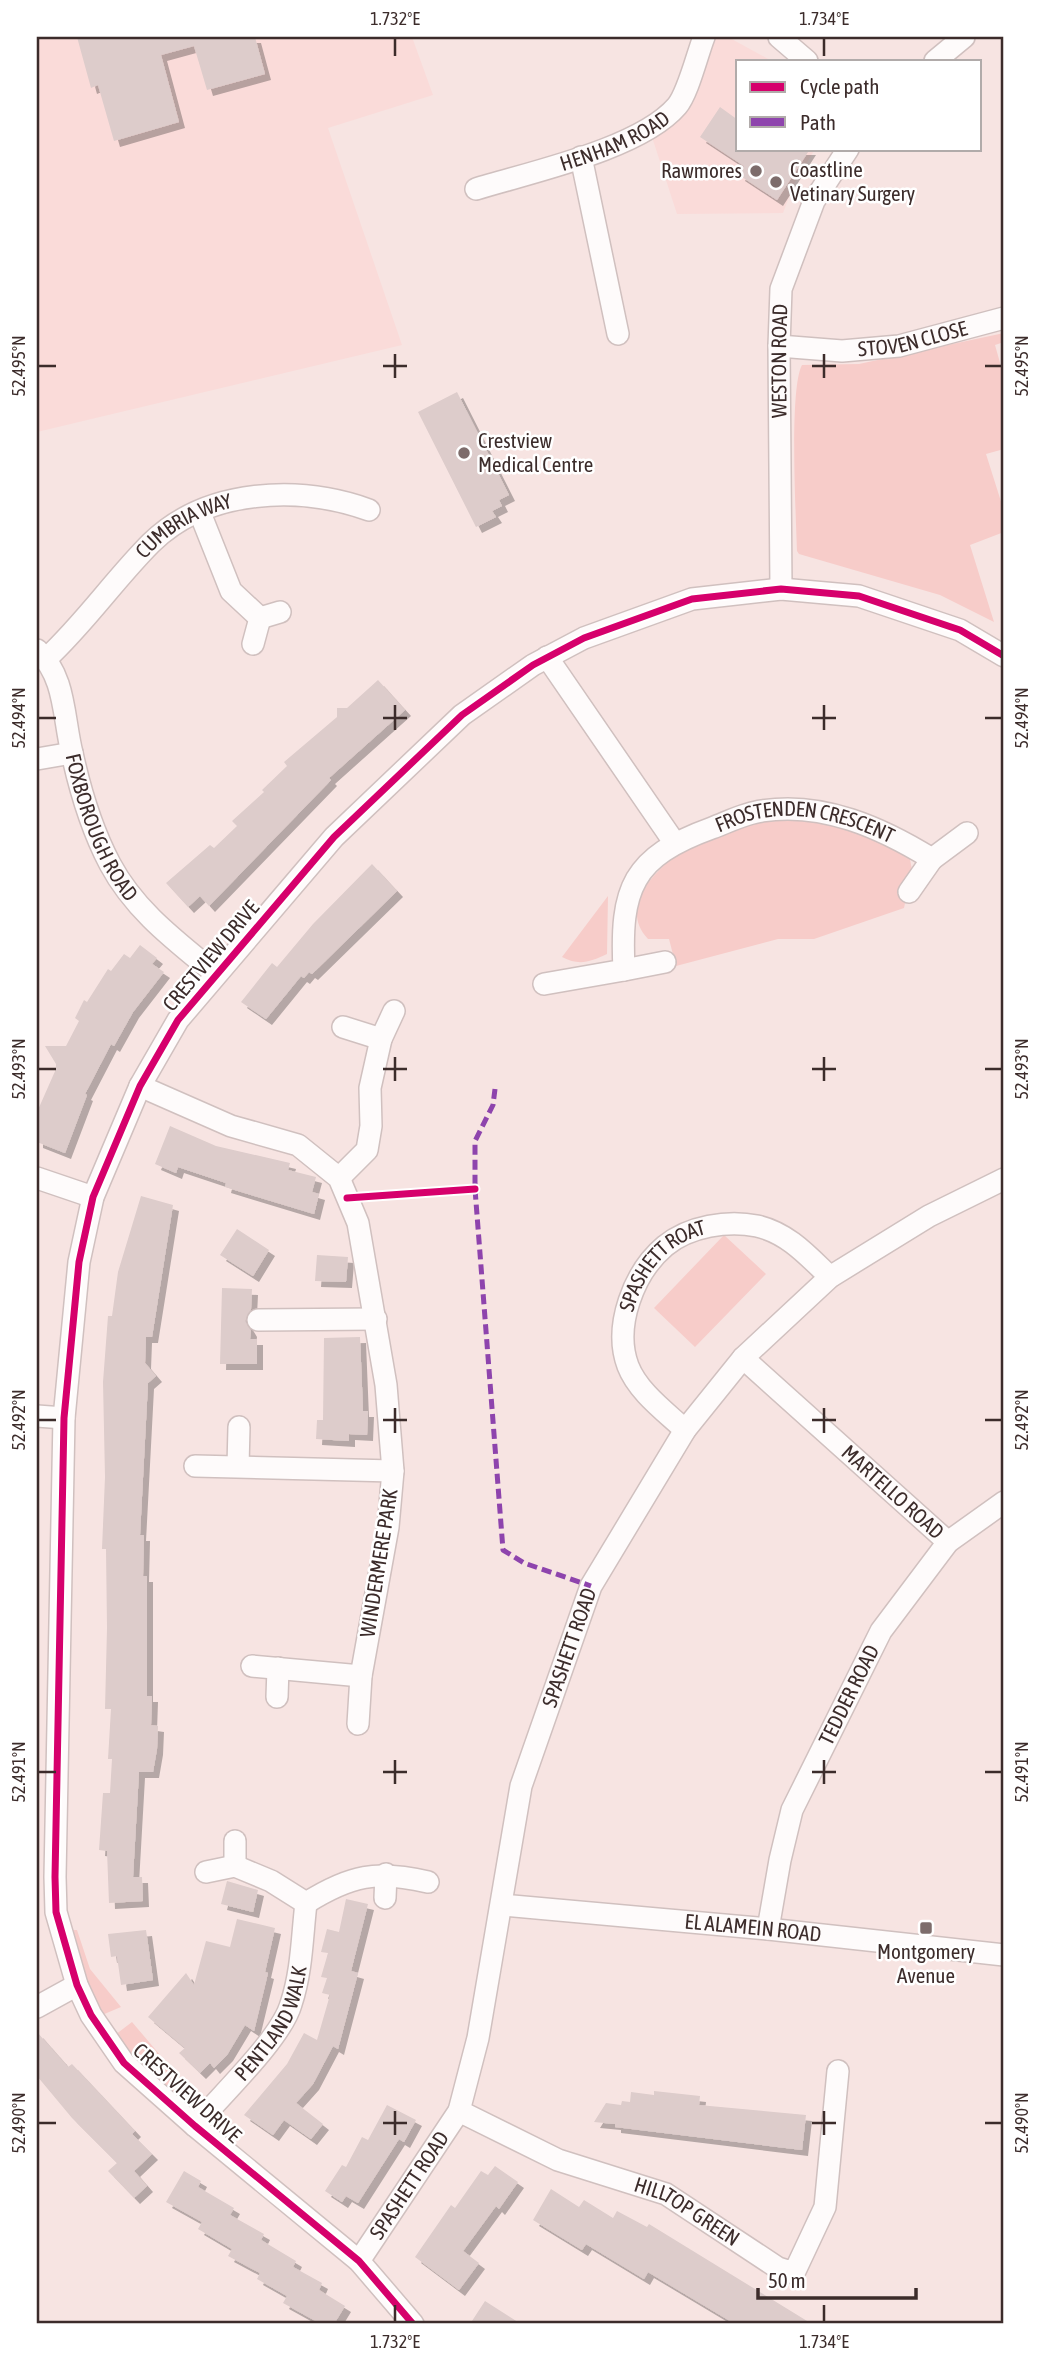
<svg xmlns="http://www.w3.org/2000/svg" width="1041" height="2361" font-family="'Asap Condensed',sans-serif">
	<defs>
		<filter id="shadow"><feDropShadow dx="6" dy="6" stdDeviation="0" flood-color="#0004"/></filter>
	</defs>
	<rect width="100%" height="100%" fill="#f7e4e2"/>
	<!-- built -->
	<path fill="#fadbd9" d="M37,37H412L433,95L328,128L402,345L37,432Z
		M710,37H728L772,61H738V149H815L794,184L783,213L677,214L652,137L669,129L679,117Z"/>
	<!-- green -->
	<path fill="#f7ccc9" d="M1004,333V342L995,345L1004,377V449L986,454L1004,511V532L970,545L994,622L940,595L799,554L797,551C796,516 789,389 802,365L859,364Z
		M825,818L909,854L912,870L904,908L814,939H778L676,966L669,939H648C602,890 710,826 750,819C773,815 801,819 825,818Z
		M608,896L607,954C590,962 579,966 562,957Z
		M724,1235L766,1274L695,1347L654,1308Z
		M71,1930H77L90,1969L121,2007L102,2015L88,1989Z
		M132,2022L200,2102C172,2107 132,2056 115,2035Z"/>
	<!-- building -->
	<path fill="#ddcccb" filter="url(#shadow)" d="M77,37H255L265,74L207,90L194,46L161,55L179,122L114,141L98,85L91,88Z
		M720,107L738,120V149H810L777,200L739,175L744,166L700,137Z
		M457,392L509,495L499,500L502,506L492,511L496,517L476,527L418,412Z
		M378,680L405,710L329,778L331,780L209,906L200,896L188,907L166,883L210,845L214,848L237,826L232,821L264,792L262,790L287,766L284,762L337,717V708H347Z
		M372,864L397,891L312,974L309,972L304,978L301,976L266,1019L241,1002L272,963L277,967L313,924Z
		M140,945L157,958L152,964L164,972L133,1012L114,1046L111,1044L85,1094L87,1095L65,1153L37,1142V1112L56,1069V1064L45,1046H66L79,1021L75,1018L84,1000L87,1002L108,969L111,971L124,954L130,958Z
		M170,1126L216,1146L290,1163L288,1170L316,1177L312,1192L319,1194L314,1214L225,1187L226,1183L178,1167L176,1173L155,1164Z
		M141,1196L173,1205L152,1337H146L145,1363L156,1376L148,1383L140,1535H144L143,1576H147V1696H152L151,1725L158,1726L157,1749L153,1772H139L133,1877H142L143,1901L109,1903L107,1851L99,1850L103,1793H110L112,1759H108L111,1709H105L107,1628L106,1549H102L105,1477L103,1382L108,1316H112L118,1272Z
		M237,1229L269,1250L253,1276L220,1255Z
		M317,1255L348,1257L346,1282L315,1281Z
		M222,1288L252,1289L251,1309L245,1321L251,1331L250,1339H257V1364H220Z
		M360,1337L363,1411H368L367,1435L349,1434V1441L316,1439L317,1420H323L324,1338Z
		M227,1881L258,1890L253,1912L221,1904Z
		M346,1899L368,1904L351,1971L358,1973L338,2049L333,2046L313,2084L296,2103L323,2124L311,2139L284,2120L273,2135L244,2115L287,2064L304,2033L317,2040L330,1995L322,1993L327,1978L321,1977L328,1953L321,1952L327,1929L339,1932Z
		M237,1919L275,1928L265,1972L268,1973L254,2031L245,2025L227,2055L214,2068L210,2063L200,2073L179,2053L185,2048L148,2017L186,1973L194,1985L206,1941L230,1947Z
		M146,1930L153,1980L121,1985L117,1956L111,1957L108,1934Z
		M37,2032L68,2067L72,2064L135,2131L132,2134L152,2154L134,2171L147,2186L134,2198L108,2171L117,2163L72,2118L37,2076Z
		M654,2091L700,2096L699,2105L806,2115L802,2150L615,2127V2124L594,2122L606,2103L621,2105L622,2101L630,2102L631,2092L654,2095Z
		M387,2105L416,2120L404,2142L399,2139L358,2203L346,2196L342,2202L325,2191L342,2165L346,2167L362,2137L368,2140Z
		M495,2166L518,2182L499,2209L496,2206L463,2251L479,2263L459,2290L415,2257L451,2205L455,2208L481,2171L488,2175Z
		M184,2171L201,2181L198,2187L234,2208L230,2215L264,2234L261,2240L296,2261L293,2267L322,2283L319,2290L345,2306L334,2324H321L283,2303L287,2296L257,2279L260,2273L228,2256L232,2249L198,2229L202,2222L166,2202Z
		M551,2189L579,2207L584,2200L613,2218L617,2211L647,2227L649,2224L812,2324H735L648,2272L644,2279L586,2244L582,2250L533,2220Z
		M485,2301L521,2324H470Z"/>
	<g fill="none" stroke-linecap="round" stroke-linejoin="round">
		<defs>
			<g id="minor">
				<path d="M779,37L807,61"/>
				<path d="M935,61L964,37"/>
				<path d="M581,157L618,334"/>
				<path id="s1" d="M476,189C531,172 640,149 677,106C688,93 697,55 704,37"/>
				<path id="s2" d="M779,346L842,351L899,346L1004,318"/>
				<path d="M200,513L231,591L260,618"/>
				<path id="s3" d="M781,589L779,346L781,289L814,201L848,149"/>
				<path d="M260,618L280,612"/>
				<path d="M253,644L260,618"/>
				<path id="s4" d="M37,650C66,677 63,717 72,753C80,790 92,830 110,864C135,911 176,941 216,974"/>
				<path d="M547,657L674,842"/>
				<path id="s5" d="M46,659C85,623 114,580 151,543C207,488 300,485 369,510"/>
				<path d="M37,759L72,753"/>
				<path d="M909,892L932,859"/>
				<path d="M624,970L665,962"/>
				<path id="s6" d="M544,984L624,970C620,888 632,857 712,828C728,822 745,813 762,811C822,801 882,828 932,859L967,833"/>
				<path d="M343,1027L381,1039"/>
				<path d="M140,1086L231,1126L298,1145L339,1178L358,1223L386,1385L393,1471L388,1527L361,1676L358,1724"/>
				<path d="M37,1178L93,1197"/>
				<path d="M339,1178L367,1150L371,1126L370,1088L381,1039L394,1011"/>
				<path d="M258,1320L376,1319"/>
				<path id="s7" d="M743,1358L948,1542"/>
				<path d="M37,1416L64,1418"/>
				<path id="s8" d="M685,1430C666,1412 638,1392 628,1366C613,1326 634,1272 665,1246C689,1226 728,1220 757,1226C788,1233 808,1256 830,1277"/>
				<path d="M195,1466L393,1471"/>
				<path d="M238,1466L239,1427"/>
				<path d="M252,1666L361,1676"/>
				<path d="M277,1697L278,1668"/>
				<path d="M235,1866V1841"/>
				<path d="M206,1872L235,1866L271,1881L306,1903C351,1875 376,1870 428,1882"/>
				<path d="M385,1898L386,1874"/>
				<path id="s9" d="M502,1905L768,1929L1004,1955"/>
				<path id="s10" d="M768,1929L780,1860L792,1810L881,1631L948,1542L1004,1502"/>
				<path d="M37,2007L77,1985"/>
				<path id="s11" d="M459,2111L558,2160L666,2194L778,2268L794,2273L825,2207L838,2071"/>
				<path id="s12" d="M195,2126C220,2096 281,2039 291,2004C302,1971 302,1937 306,1903"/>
				<path id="s13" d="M359,2261L459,2111L478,2038L521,1786L591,1586L685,1430L743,1358L830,1277L929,1216L1004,1179"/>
				<path d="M413,2324L359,2261L195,2126L124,2063L91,2015L77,1985L56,1912L55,1877L64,1418L79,1262L93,1197L140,1086L178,1020L334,837L462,715L533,665L584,638L692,599L781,589L859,596L960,630L1004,656"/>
			</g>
		</defs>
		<!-- minor casing -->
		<use href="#minor" stroke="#d0c0bf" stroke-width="24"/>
		<!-- minor -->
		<use href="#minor" stroke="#fefbfb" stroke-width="21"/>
		<!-- quiet -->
		<path stroke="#8e44ad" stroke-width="5" stroke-dasharray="10 5" stroke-linecap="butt" d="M495,1089L493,1105L475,1141V1189L503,1550L524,1563L591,1586"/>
		<defs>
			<path id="cycleway" d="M347,1198L475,1189
				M413,2324L359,2261L195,2126L124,2063L91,2015L77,1985L56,1912L55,1877L64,1418L79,1262L93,1197L140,1086L178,1020L334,837L462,715L533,665L584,638L692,599L781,589L859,596L960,630L1004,656"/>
		</defs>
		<!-- cycleway casing -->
		<use href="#cycleway" stroke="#fff" stroke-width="11"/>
		<!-- cycleway -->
		<use href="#cycleway" stroke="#d6006c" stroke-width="7"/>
	</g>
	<!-- ticks -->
	<path fill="none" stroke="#3c2c2b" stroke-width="2.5" d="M395,38V56M824,38V56M395,354V378M824,354V378M38,366H56M383,366H407M812,366H836M985,366H1002M395,705V730M824,705V730M38,718H56M383,718H407M812,718H836M985,718H1002M395,1057V1081M824,1057V1081M38,1069H56M383,1069H407M812,1069H836M985,1069H1002M395,1408V1433M824,1408V1433M38,1420H56M383,1420H407M812,1420H836M985,1420H1002M395,1760V1784M824,1760V1784M38,1772H56M383,1772H407M812,1772H836M985,1772H1002M395,2111V2135M824,2111V2135M38,2123H56M383,2123H407M812,2123H836M985,2123H1002M395,2305V2322M824,2305V2322"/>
	<!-- markers -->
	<g fill="#7d6c6b" stroke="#fff" stroke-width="2.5">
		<circle cx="756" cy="171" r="7"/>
		<circle cx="776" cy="182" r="7"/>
		<circle cx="464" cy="453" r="7"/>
		<rect x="919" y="1921" width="14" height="14" rx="3.5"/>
	</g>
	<g text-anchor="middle" stroke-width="5" stroke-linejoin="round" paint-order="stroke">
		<!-- street labels -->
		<g font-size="21" fill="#3c2c2b" stroke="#fff">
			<text dy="7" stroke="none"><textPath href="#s1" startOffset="147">HENHAM ROAD</textPath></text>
			<text dy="7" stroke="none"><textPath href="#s2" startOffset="135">STOVEN CLOSE</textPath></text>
			<text dy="7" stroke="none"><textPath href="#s3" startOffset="228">WESTON ROAD</textPath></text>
			<text dy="7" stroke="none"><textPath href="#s5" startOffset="194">CUMBRIA WAY</textPath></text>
			<text dy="7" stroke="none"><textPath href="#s4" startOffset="191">FOXBOROUGH ROAD</textPath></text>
			<text dy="7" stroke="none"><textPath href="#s6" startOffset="364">FROSTENDEN CRESCENT</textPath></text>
			<text transform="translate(211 956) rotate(-50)" y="7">CRESTVIEW DRIVE</text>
			<text dy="7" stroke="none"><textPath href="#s8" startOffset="203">SPASHETT ROAT</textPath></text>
			<text dy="7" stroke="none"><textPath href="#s7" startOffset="201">MARTELLO ROAD</textPath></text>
			<text transform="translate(379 1563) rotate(-81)" y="7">WINDERMERE PARK</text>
			<text dy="7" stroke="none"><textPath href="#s13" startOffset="658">SPASHETT ROAD</textPath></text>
			<text dy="7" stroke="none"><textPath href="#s10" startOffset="250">TEDDER ROAD</textPath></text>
			<text dy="7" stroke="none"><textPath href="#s9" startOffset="252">EL ALAMEIN ROAD</textPath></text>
			<text dy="7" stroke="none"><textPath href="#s12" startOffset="130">PENTLAND WALK</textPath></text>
			<text transform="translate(187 2093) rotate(42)" y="7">CRESTVIEW DRIVE</text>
			<text dy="7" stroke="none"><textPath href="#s13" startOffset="91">SPASHETT ROAD</textPath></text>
			<text dy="7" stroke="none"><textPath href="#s11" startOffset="250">HILLTOP GREEN</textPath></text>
		</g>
		<!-- poi labels -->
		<g font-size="21" fill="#3c2c2b" stroke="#fff" text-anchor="start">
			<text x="790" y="177">Coastline<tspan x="790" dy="24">Vetinary Surgery</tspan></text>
			<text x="742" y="178" text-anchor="end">Rawmores</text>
			<text x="478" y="448">Crestview<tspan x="478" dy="24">Medical Centre</tspan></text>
			<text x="926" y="1959" text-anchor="middle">Montgomery<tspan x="926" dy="24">Avenue</tspan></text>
		</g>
	</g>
	<!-- border -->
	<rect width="1041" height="2361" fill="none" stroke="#ffffff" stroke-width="77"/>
	<!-- legend -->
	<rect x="736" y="60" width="245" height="91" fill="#ffffff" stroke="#b1abaa" stroke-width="2"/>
	<rect x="750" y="82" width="35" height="10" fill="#d6006c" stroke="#b1abaa" stroke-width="2"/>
	<text x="800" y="94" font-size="21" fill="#3c2c2b">Cycle path</text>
	<rect x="750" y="117" width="35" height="10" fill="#8e44ad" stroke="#b1abaa" stroke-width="2"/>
	<text x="800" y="130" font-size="21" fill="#3c2c2b">Path</text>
	<!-- scale -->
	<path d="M758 2288v10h158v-10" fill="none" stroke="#3c2c2b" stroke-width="3.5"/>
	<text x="768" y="2288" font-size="21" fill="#3c2c2b" stroke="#ffffff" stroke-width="5" paint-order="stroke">50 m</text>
	<rect x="38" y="38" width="964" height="2284" fill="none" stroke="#3c2c2b" stroke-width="2.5"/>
	<g font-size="18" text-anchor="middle" fill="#3c2c2b">
		<text x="395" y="25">1.732°E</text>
		<text x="824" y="25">1.734°E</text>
		<text transform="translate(19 366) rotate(-90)" y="6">52.495°N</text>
		<text transform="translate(1022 366) rotate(-90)" y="6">52.495°N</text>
		<text transform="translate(19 718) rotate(-90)" y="6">52.494°N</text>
		<text transform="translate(1022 718) rotate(-90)" y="6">52.494°N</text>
		<text transform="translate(19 1069) rotate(-90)" y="6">52.493°N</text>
		<text transform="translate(1022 1069) rotate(-90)" y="6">52.493°N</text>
		<text transform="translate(19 1420) rotate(-90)" y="6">52.492°N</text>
		<text transform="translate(1022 1420) rotate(-90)" y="6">52.492°N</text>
		<text transform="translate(19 1772) rotate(-90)" y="6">52.491°N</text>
		<text transform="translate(1022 1772) rotate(-90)" y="6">52.491°N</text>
		<text transform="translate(19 2123) rotate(-90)" y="6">52.490°N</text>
		<text transform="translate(1022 2123) rotate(-90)" y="6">52.490°N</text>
		<text x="395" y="2348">1.732°E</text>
		<text x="824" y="2348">1.734°E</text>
	</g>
</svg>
